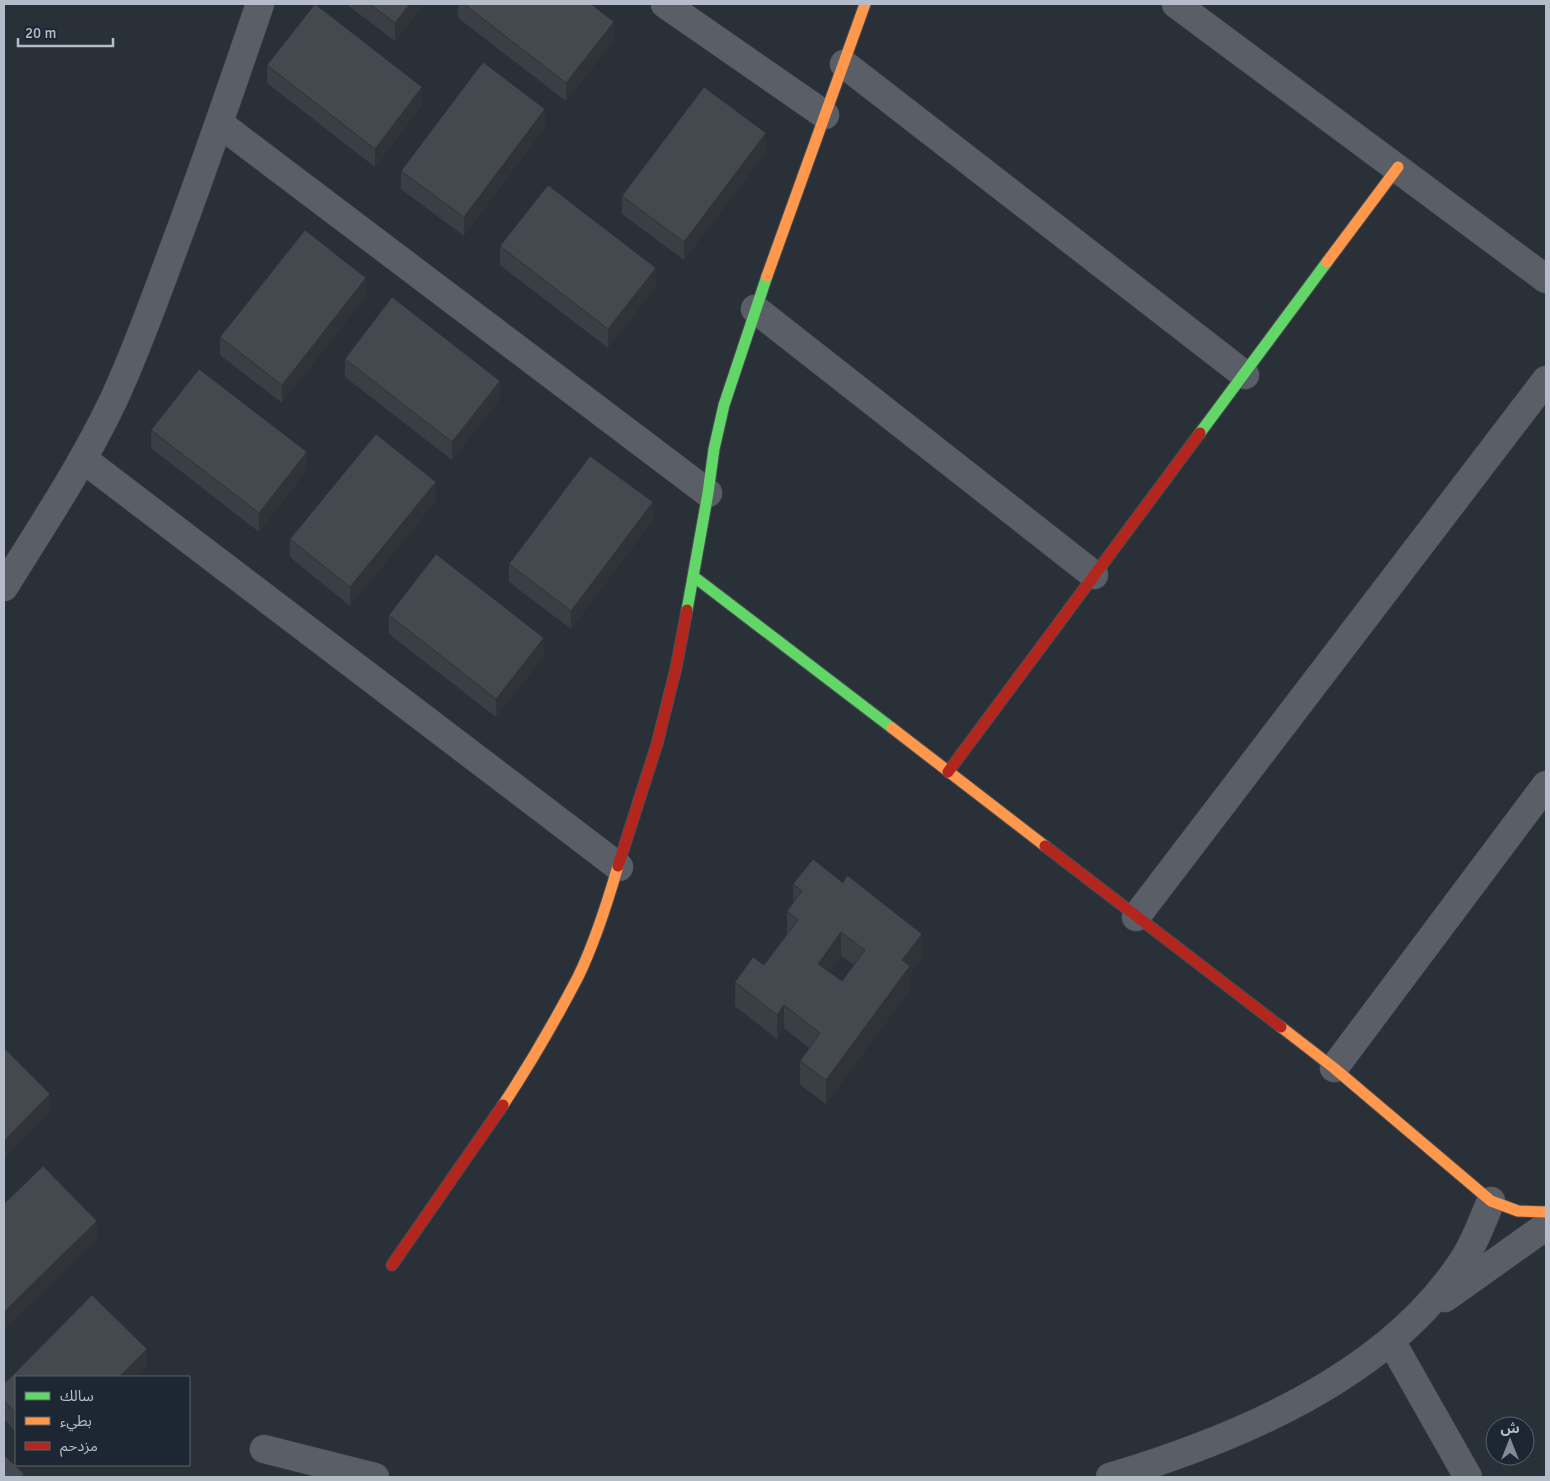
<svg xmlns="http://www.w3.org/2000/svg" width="1550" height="1481" font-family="Signika,'Noto Sans Arabic',sans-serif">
	<rect width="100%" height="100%" fill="#2a3038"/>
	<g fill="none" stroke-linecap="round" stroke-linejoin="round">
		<defs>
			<path id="street" d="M665,4L825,115
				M1176,4L1546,279
				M844,64L1245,375
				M220,124L708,493
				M755,309L1094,575
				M83,459L619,867
				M4,587C42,526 82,466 113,401C136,352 154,301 173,250C204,168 232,86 260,4
				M1136,917L1546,380
				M1334,1068L1546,785
				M1445,1298L1546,1226
				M1391,1341L1468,1477
				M264,1449L375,1477
				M1110,1477C1237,1439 1386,1377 1462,1262C1475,1243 1482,1221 1491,1201"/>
			<path id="fast" d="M1200,433L1327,262
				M693,576L892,728
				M687,610L708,493L714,449L724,405L767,276"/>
			<path id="slow" d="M1327,262L1398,167
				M767,276L865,4
				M892,728L1045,846
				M1281,1027L1334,1068L1491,1201L1518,1211L1546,1212
				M503,1105C530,1064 555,1021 578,977C595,942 607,904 618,866"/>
			<path id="jam" d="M948,772L1200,433
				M1045,846L1281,1027
				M618,866L657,744L676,668L687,610
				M392,1265L503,1105"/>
		</defs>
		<!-- street casing -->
		<use href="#street" stroke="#484c53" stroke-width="29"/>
		<!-- fast casing -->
		<use href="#fast" stroke="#484c53" stroke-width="13"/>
		<!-- slow casing -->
		<use href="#slow" stroke="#484c53" stroke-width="13"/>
		<!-- jam casing -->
		<use href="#jam" stroke="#484c53" stroke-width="13"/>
		<!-- street -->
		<use href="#street" stroke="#5a5e66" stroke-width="28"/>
		<!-- fast -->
		<use href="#fast" stroke="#63d668" stroke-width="11"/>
		<!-- slow -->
		<use href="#slow" stroke="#ff974d" stroke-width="11"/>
		<!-- jam -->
		<use href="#jam" stroke="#b3261e" stroke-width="11"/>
	</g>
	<!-- wall -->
	<path fill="#3a3f45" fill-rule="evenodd" d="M346,4H424L395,41Z
		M458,4H591L614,40L566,101L458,18Z
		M267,65L422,105L375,167L267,83Z
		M545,127L464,236L401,189V171Z
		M766,152L684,260L622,214V196Z
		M500,246L656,287L608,348L500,265Z
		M366,296L282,403L220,355V337Z
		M345,359L500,399L452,460L345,377Z
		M151,430L307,470L259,532L151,448Z
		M436,501L350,606L290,557V539Z
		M653,520L571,629L509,582V564Z
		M389,615L544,656L496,717L389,634Z
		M793,884L922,958L910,974V990L826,1104L800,1085V1061L809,1048L784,1028L777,1039L735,1006V982L764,965L787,934V911L793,903ZM841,956L854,965L842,981L829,972Z
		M92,1295L147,1349V1367L137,1377H16V1432L4,1419V1384Z"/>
	<!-- shaded-wall -->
	<path fill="#303338" d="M410,4H424L395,41V23Z
		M614,22V40L566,101V83Z
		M422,87V105L375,167V149Z
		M545,109V127L464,236V217Z
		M766,133V152L684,260V242Z
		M656,268V287L608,348V329Z
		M366,278V296L282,403V385Z
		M500,381V399L452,460V442Z
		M307,452V470L259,532V513Z
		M436,482V501L350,606V587Z
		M653,502V520L571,629V611Z
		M544,638V656L496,717V699Z
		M841,932V956L818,988V964Z
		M922,934V958L910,974V990L826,1104V1080L902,960Z
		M5,970V989L4,990V971Z
		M784,1005V1028L777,1039V1015Z
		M50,1094V1112L4,1159V1141Z
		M97,1221V1240L4,1330V1312Z
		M147,1349V1367L137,1377H119Z"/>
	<!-- building -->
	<path fill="#444950" stroke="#303338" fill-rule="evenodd" d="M315,4L422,87L375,149L267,65Z
		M370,4H410L395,23Z
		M464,4H591L614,22L566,83Z
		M483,62L545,109L464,217L401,171Z
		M704,87L766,133L684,242L622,196Z
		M548,185L656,268L608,329L500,246Z
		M305,230L366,278L282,385L220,337Z
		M392,297L500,381L452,442L345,359Z
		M199,369L307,452L259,513L151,430Z
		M376,434L436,482L350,587L290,539Z
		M590,456L653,502L571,611L509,564Z
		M436,554L544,638L496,699L389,615Z
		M813,859L843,883L847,875L922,934L902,960L910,966L826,1080L800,1061L820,1033L784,1005L777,1015L735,982L753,957L764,965L798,920L787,911L802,891L793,884ZM841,932L865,950L842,981L818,964Z
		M4,1048L50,1094L4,1141Z
		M43,1166L97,1221L4,1312V1204Z
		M92,1295L147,1349L119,1377H16V1413L4,1401V1384Z
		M4,1455L24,1474L21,1477H4Z"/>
	<!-- border -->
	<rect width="1550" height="1481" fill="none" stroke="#b4bcc9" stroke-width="10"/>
	<!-- legend -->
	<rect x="15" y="1376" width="175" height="90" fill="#1d2633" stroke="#59626f"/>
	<rect x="25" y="1392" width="25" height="8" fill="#63d668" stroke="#59626f"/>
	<text x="60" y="1401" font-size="15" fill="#b4bcc9">سالك</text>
	<rect x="25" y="1417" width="25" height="8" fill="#ff974d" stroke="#59626f"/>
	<text x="60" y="1426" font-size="15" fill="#b4bcc9">بطيء</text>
	<rect x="25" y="1442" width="25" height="8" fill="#b3261e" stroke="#59626f"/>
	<text x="60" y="1451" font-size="15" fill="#b4bcc9">مزدحم</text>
	<!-- north arrow -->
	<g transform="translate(1510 1441)"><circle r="24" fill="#1d2633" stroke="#59626f"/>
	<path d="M0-4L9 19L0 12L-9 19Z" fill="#848b96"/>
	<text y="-8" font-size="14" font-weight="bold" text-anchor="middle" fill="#b4bcc9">ش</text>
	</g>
	<!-- scale -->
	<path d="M18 38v8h95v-8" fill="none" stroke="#b4bcc9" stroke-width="2.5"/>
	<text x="25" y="38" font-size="15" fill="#b4bcc9" stroke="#1d2633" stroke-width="4" paint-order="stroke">20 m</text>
</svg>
